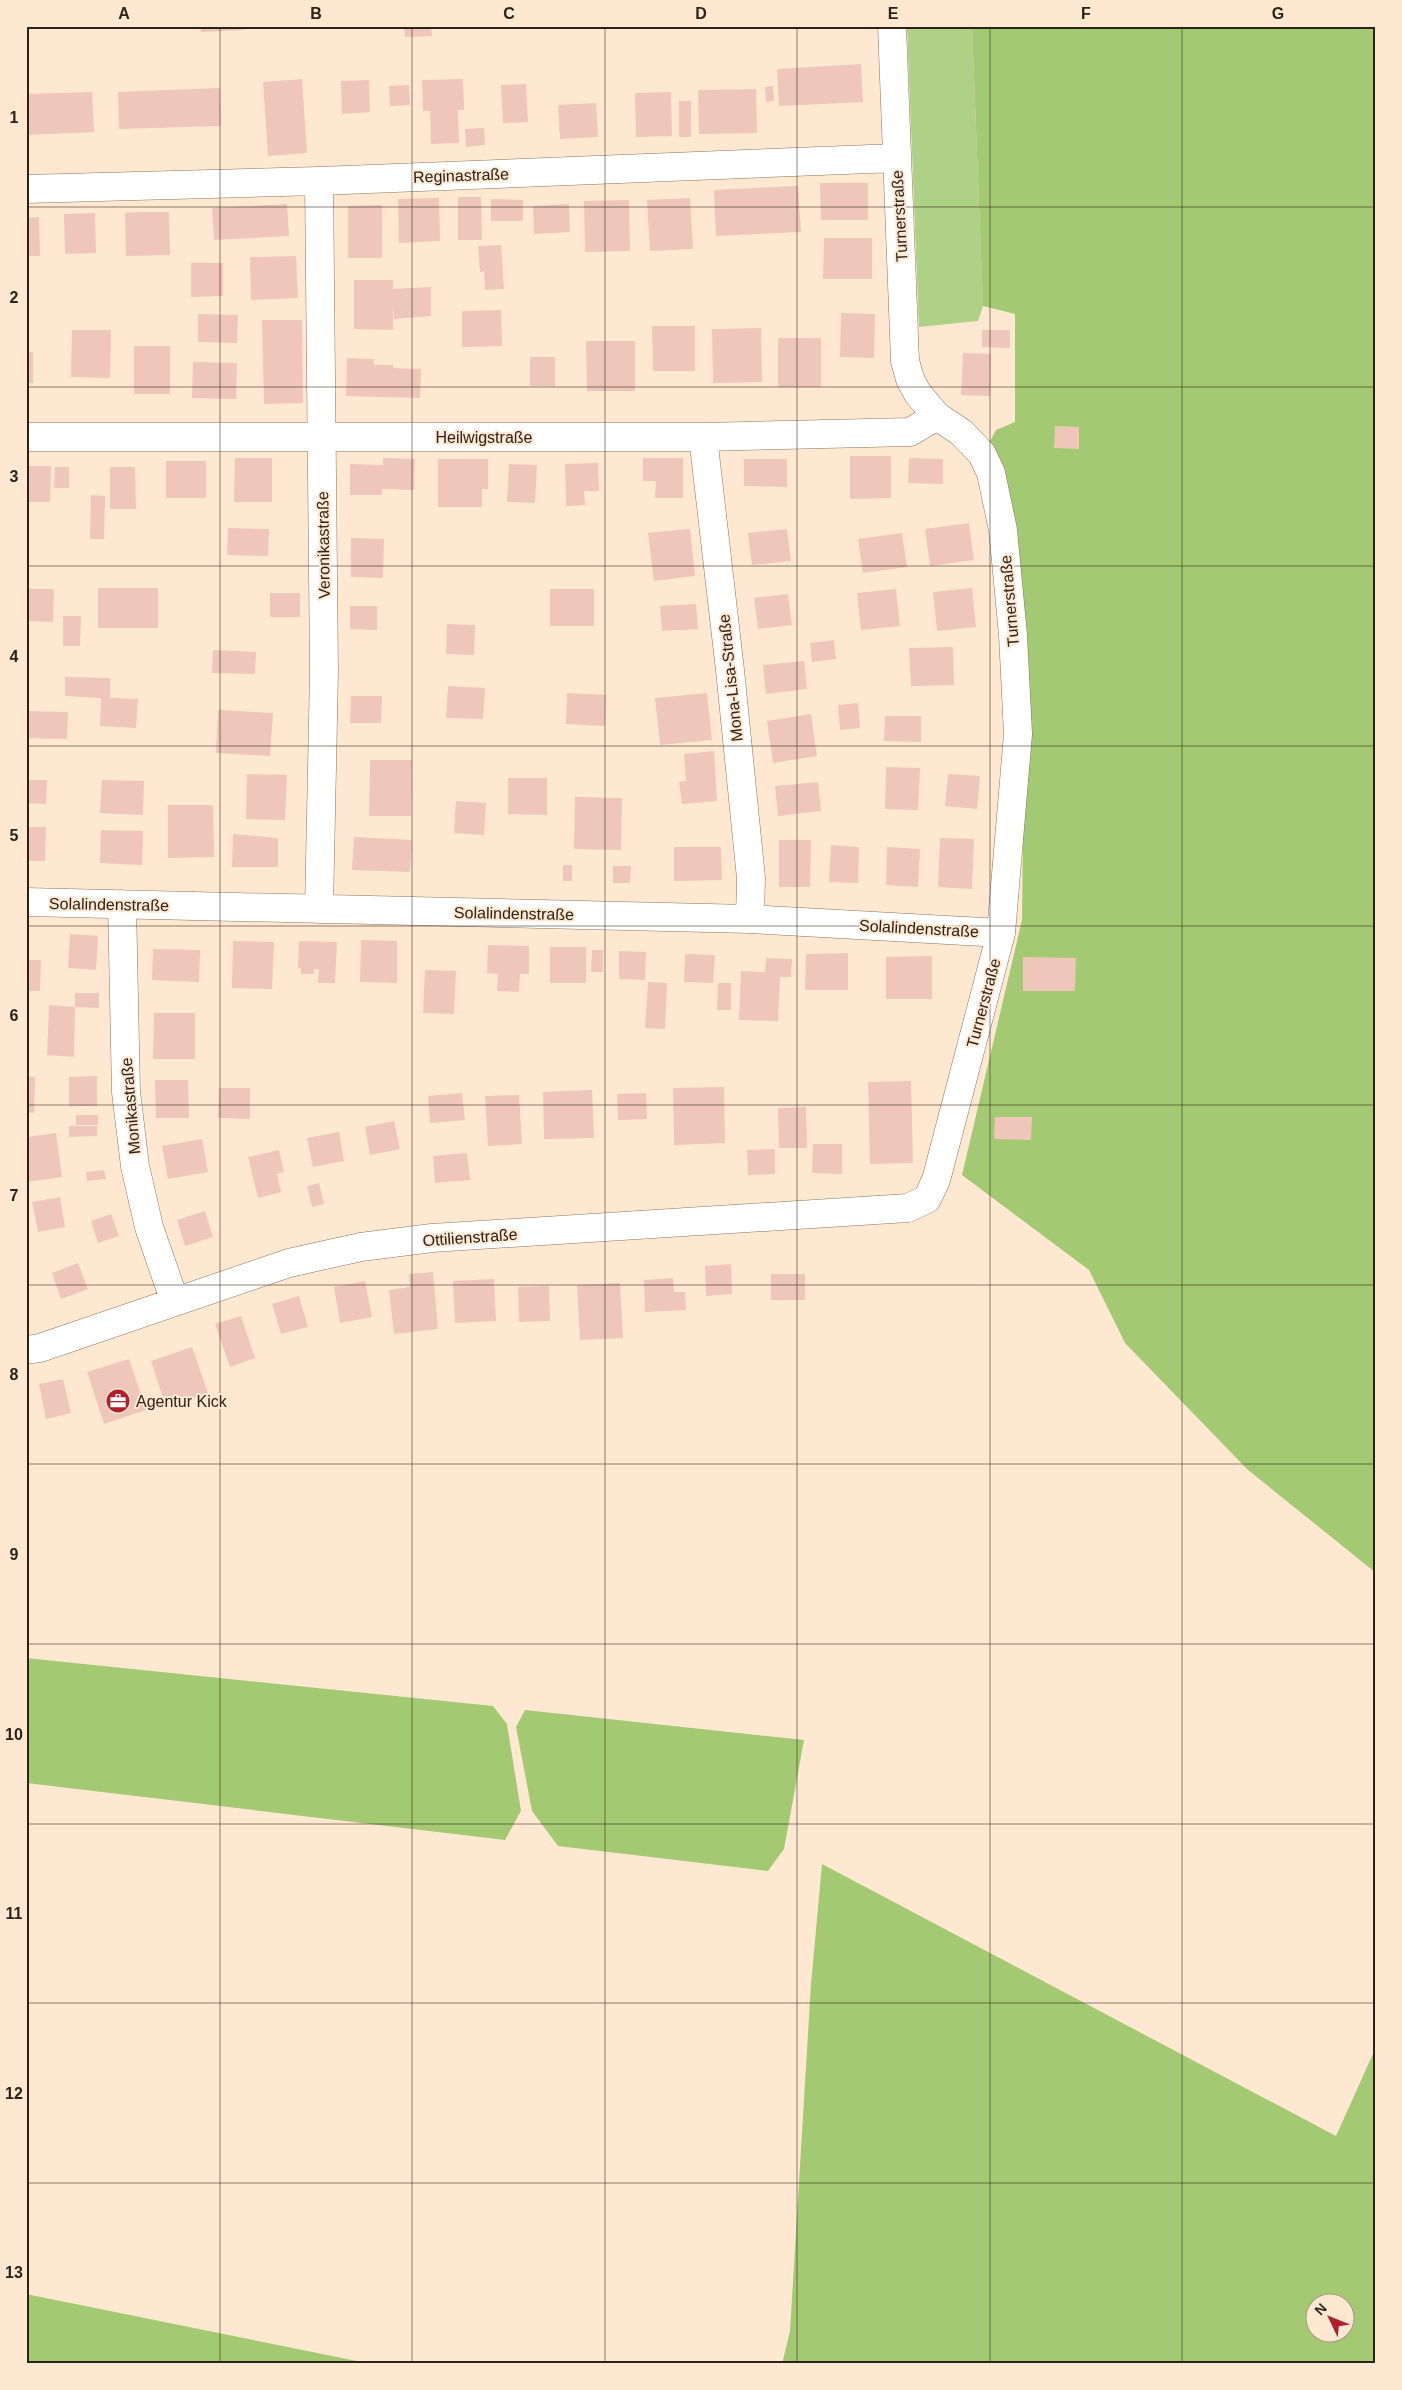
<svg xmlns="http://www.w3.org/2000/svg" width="1402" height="2390" font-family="Helvetica,sans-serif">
	<rect width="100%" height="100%" fill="#ffe8d2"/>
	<!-- green -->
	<path fill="#afd185" d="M907,26H972L983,306L978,321L919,327Z"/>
	<!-- forest -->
	<path fill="#a4c973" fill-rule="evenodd" d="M972,26H1376V1573L1248,1470L1125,1343L1089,1270L962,1175L1022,920L1025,666L986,449L996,430L1015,422V314L983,306Z
		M26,1658L493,1706L507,1724L521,1811L505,1840L26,1783Z
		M525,1710L804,1740L784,1849L768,1871L558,1846L532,1811L516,1727Z
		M822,1864L1336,2136L1376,2047V2364H782L790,2331L811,1984ZM1344,2302V2332H1314V2302Z
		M26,2294L372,2364H26Z"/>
	<!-- building -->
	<path fill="#eec6ba" d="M200,26H244V30L201,32Z
		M264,26H291V28L264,29Z
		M404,26H431L432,36L405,37Z
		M861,64L863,102L779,106L777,69Z
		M302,79L307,153L268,156L263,82Z
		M463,79L464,110H458L459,143L431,144L430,111H423L422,80Z
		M369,80L370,112L342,114L341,81Z
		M526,84L528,122L503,123L501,85Z
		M409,85L410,105L390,106L389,86Z
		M773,86L774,101L766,102L765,87Z
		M220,88L221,126L119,129L118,92Z
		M756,89L757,133L699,134L698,90Z
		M92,92L94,132L26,135V94Z
		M671,92L672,136L636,137L635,93Z
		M679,101H691V137H679Z
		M596,103L598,137L560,139L558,105Z
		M484,128L485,145L466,147L465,129Z
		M820,183H868V220H821Z
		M798,186L801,232L716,236L714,190Z
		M458,197H481L482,240H458Z
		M439,198L440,241L399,243L398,199Z
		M690,198L693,249L650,251L647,200Z
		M491,199L523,200V221H491Z
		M629,200L630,251L585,252L584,201Z
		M287,204L289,236L214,240L212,208Z
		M569,204L570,232L534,234L533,206Z
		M382,205V258H348V206Z
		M137,212H169L170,255L126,256L125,213Z
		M95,213L96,253L65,254L64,214Z
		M39,217L40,256H26V218Z
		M824,238H872V279H823Z
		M501,245L504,289L485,290L484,271L480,272L478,246Z
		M296,256L298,298L251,300L250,257Z
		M191,263H223V296L191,297Z
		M354,280H393V289L431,287V316L394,319L393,303V330L354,329Z
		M501,310L502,346L462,347V311Z
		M841,313L875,314L874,358L840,357Z
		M198,314L238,315L237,343L198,342Z
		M262,320H302L303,403L264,404Z
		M652,326H695V371H653Z
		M761,328L762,382L713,383L712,329Z
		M72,330H111L110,378L71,377Z
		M982,330H1010V348L982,347Z
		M778,338H821V387H778Z
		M586,341H635V391H587Z
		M134,346H170V394H134Z
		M26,352H33V383H26Z
		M963,353L991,354L990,396L961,395Z
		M530,357H555V386H530Z
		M347,358L374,359V365H393V368L421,369L420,398L346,396Z
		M193,362L237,363L236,399L192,398Z
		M1055,426L1079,427V449L1054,448Z
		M850,456H891V498L850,499Z
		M235,458H272V502H234Z
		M383,458L415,459L414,490L382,489V495H350V464L383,465Z
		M643,458H683V498H655L656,481H643Z
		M909,458L943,459V484L908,483Z
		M438,459H488V489H482V507H438Z
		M744,459H787V487L744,486Z
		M166,461H206V498H166Z
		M598,463L599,491H584L585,505L566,506L565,464Z
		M509,464L537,465L535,503L507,502Z
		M26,466H51L50,502H26Z
		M55,467H69V488H54Z
		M110,467H135L136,509H110Z
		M91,495L105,496L104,539H90Z
		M969,523L974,560L930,566L925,529Z
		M228,528L269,529L268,556L227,555Z
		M690,529L695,576L654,581L648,533Z
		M787,529L791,561L752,565L748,533Z
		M902,533L907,567L863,573L858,539Z
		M351,538L384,539L383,578L351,577Z
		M98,588H158V628H98Z
		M972,588L976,627L937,631L933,592Z
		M26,589H54L53,622L26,621Z
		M550,589H594V626H550Z
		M896,589L900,626L861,630L857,593Z
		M270,593H300V617H270Z
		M788,594L792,625L758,629L754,598Z
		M696,604L698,629L662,631L660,606Z
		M350,606H377V630L350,629Z
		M63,616H81L80,646H63Z
		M447,624L475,625L474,655L446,654Z
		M834,640L836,659L812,662L810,643Z
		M953,647L954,685L911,686L909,648Z
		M213,650L256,652L255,674L212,673Z
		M804,661L807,689L766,694L763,665Z
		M65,677L110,678V698L138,699L136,728L100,726L101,698L65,696Z
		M448,686L485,688L483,719L446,718Z
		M567,693L606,695L605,726L566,724Z
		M707,693L712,740L660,745L655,698Z
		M351,696H382L381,723H350Z
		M858,703L860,728L840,730L838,705Z
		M218,710L273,713L270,756L216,753Z
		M26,711L68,712L67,739L26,738Z
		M811,714L817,756L773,763L767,721Z
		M885,716H921V742L884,741Z
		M714,751L717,801L682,804L679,782L686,781L684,754Z
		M370,760H412L411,816H369Z
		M886,767L920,768L918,810L885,809Z
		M247,774L287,775L285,820L246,819Z
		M948,774L980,776L977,809L945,806Z
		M508,778H547V815L508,814Z
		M26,780H47L46,804L26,803Z
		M102,780L144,781L143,815L100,813Z
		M818,782L821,811L778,816L775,786Z
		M575,797L622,798L621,850L574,849Z
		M456,801L486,803L484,835L454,833Z
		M168,805H213L214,857L168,858Z
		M26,827H46L45,861H26Z
		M101,830L143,831L142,865L100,863Z
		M233,834L278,838V867H232Z
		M354,837L412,840L410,872L352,870Z
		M940,838L974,839L972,889L938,887Z
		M779,840H811L810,887H779Z
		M831,845L859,847L858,883L829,882Z
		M674,847H721L722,880L674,881Z
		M887,847L920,849L918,887L886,885Z
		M563,865H572V881H563Z
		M613,866H631L630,883H613Z
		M70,934L98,936L96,970L68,968Z
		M361,940L397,941V983L360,982Z
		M233,941L274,942L272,989L232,988Z
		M299,941L337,942L335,983H318L319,969H314V974H301V968H298Z
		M488,945L529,946V974H520L519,992L497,991L498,974L487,973Z
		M550,947H586V983H550Z
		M153,949L200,950L199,982L152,980Z
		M592,950H603V972H591Z
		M619,951L646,952L645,980L619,979Z
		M848,953V990H805L806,954Z
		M685,954L715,955L713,983L684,982Z
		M932,956V999H886V957Z
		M1023,957L1076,958L1075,991H1023Z
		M766,958L792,959L791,977H780L778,1021L739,1020L741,971L765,972Z
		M26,960H41L40,991H26Z
		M425,970L456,971L454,1014L423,1013Z
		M648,982L667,983L665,1029L645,1028Z
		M718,983H731V1010H717Z
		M75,993H99V1008L75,1007L74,1057L47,1055L49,1005L75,1007Z
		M154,1013H195V1059H153Z
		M97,1076V1106H69V1077Z
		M26,1077H35L34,1113L26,1112Z
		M155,1080H188L189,1118H156Z
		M911,1081L913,1163L870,1164L868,1082Z
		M724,1087L725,1143L674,1145L673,1088Z
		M219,1088H250V1119L218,1118Z
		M592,1090L594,1138L544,1139L543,1092Z
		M462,1093L465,1120L430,1123L428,1096Z
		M646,1093L647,1119L618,1120L617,1094Z
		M519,1095L522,1144L488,1146L485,1096Z
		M806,1107L807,1148H779L778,1108Z
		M76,1115H98V1125H76Z
		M995,1117H1032L1031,1140L994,1139Z
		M394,1121L400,1149L370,1155L365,1127Z
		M69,1126H97V1136L69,1137Z
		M339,1132L344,1161L313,1167L307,1138Z
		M56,1133L62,1177L26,1182V1137Z
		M202,1139L208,1172L168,1179L162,1146Z
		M813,1144H842V1174L812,1173Z
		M775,1149V1174L748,1175L747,1150Z
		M279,1150L284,1172L277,1174L281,1192L258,1198L248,1157Z
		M467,1153L470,1180L435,1183L433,1156Z
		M104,1170L106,1179L87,1181L86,1172Z
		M319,1183L324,1204L312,1207L307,1186Z
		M60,1197L65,1227L38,1232L32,1202Z
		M205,1211L213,1237L185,1246L177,1220Z
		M111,1214L119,1236L98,1243L91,1221Z
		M78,1263L88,1289L61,1299L52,1273Z
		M731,1264L732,1294L706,1296L705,1266Z
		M433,1272L438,1329L394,1334L389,1290L410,1287L409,1274Z
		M771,1274H805V1300H771Z
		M673,1278L674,1292H685L686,1310L645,1312L644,1280Z
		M494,1279L496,1321L455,1323L453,1281Z
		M365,1281L372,1317L340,1323L334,1287Z
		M620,1283L623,1338L580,1340L577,1285Z
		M549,1286L550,1321L519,1322L518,1287Z
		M299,1296L308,1327L281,1334L272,1304Z
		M241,1316L255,1358L230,1367L215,1324Z
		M192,1347L208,1393L166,1407L151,1361Z
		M129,1359L146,1410L104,1424L87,1372Z
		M63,1379L71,1413L46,1419L39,1384Z"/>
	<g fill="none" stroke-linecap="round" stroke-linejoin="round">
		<defs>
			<path id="minor" d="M26,189L319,181L896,158
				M26,437H703L910,432L937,416
				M703,437L730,670L751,878L750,919
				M26,902L750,919L1001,933
				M122,904L126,1092L135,1166L149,1227L175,1302
				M319,909L324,672L319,181
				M26,1350L40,1348L289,1263L361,1247L432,1238L908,1208L927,1199L936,1180L1001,933L1018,734L1013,635L1003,530L991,473L982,454L962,433L937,416L918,394L910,379L905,361L892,26"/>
		</defs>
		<!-- minor casing -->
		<use href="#minor" stroke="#8d745a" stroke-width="29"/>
		<!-- minor -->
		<use href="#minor" stroke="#fff" stroke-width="28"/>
	</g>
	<!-- grid -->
	<path fill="none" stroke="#2c2218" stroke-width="1" stroke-opacity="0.55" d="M220,26V2364M412,26V2364M605,26V2364M797,26V2364M990,26V2364M1182,26V2364M26,207H1376M26,387H1376M26,566H1376M26,746H1376M26,926H1376M26,1105H1376M26,1285H1376M26,1464H1376M26,1644H1376M26,1824H1376M26,2003H1376M26,2183H1376"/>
	<!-- icons -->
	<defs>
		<symbol id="office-disc" viewBox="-11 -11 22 22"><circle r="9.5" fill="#b11f2a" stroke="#ffe8d2"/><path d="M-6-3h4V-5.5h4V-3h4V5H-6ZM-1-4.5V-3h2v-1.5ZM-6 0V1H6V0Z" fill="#fff"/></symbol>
	</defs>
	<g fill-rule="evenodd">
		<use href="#office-disc" x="104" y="1387" width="28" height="28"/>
	</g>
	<g text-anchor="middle" stroke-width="4" stroke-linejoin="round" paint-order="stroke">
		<!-- street labels -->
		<g font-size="16" fill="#2c2218" stroke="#ffe8d2">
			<text transform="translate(461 175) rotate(-2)" y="6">Reginastraße</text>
			<text transform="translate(899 216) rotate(-93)" y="6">Turnerstraße</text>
			<text x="484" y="443">Heilwigstraße</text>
			<text transform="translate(323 545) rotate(-91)" y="6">Veronikastraße</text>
			<text transform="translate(1009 601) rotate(-95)" y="6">Turnerstraße</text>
			<text transform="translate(730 678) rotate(-96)" y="6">Mona-Lisa-Straße</text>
			<text transform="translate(109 904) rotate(1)" y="6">Solalindenstraße</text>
			<text transform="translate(514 913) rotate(1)" y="6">Solalindenstraße</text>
			<text transform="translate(919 928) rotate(3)" y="6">Solalindenstraße</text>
			<text transform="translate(983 1003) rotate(-75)" y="6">Turnerstraße</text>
			<text transform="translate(130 1106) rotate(-95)" y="6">Monikastraße</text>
			<text transform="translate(470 1237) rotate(-4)" y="6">Ottilienstraße</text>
		</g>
		<!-- poi labels -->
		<g font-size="16" fill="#2c2218" stroke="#ffe8d2" text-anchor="start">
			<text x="136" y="1407">Agentur Kick</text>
		</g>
	</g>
	<!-- border -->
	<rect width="1402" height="2390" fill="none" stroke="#ffe8d2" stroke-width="55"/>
	<!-- north arrow -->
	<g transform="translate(1330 2318) rotate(313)"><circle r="24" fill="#ffe8d2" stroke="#ab9988"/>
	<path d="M0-4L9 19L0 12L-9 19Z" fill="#b11f2a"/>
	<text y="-8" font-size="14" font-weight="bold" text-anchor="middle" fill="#2c2218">N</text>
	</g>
	<rect x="28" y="28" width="1346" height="2334" fill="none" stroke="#2c2218" stroke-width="2"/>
	<g font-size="16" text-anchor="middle" font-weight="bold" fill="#2c2218">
		<text x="124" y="19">A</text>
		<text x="316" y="19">B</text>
		<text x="509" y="19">C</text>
		<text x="701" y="19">D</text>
		<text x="893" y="19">E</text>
		<text x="1086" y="19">F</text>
		<text x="1278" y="19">G</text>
		<text x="14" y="123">1</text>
		<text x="14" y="303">2</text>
		<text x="14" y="482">3</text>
		<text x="14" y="662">4</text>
		<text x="14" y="841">5</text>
		<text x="14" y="1021">6</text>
		<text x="14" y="1201">7</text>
		<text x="14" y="1380">8</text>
		<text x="14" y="1560">9</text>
		<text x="14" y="1740">10</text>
		<text x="14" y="1919">11</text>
		<text x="14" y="2099">12</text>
		<text x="14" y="2278">13</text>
	</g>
</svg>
